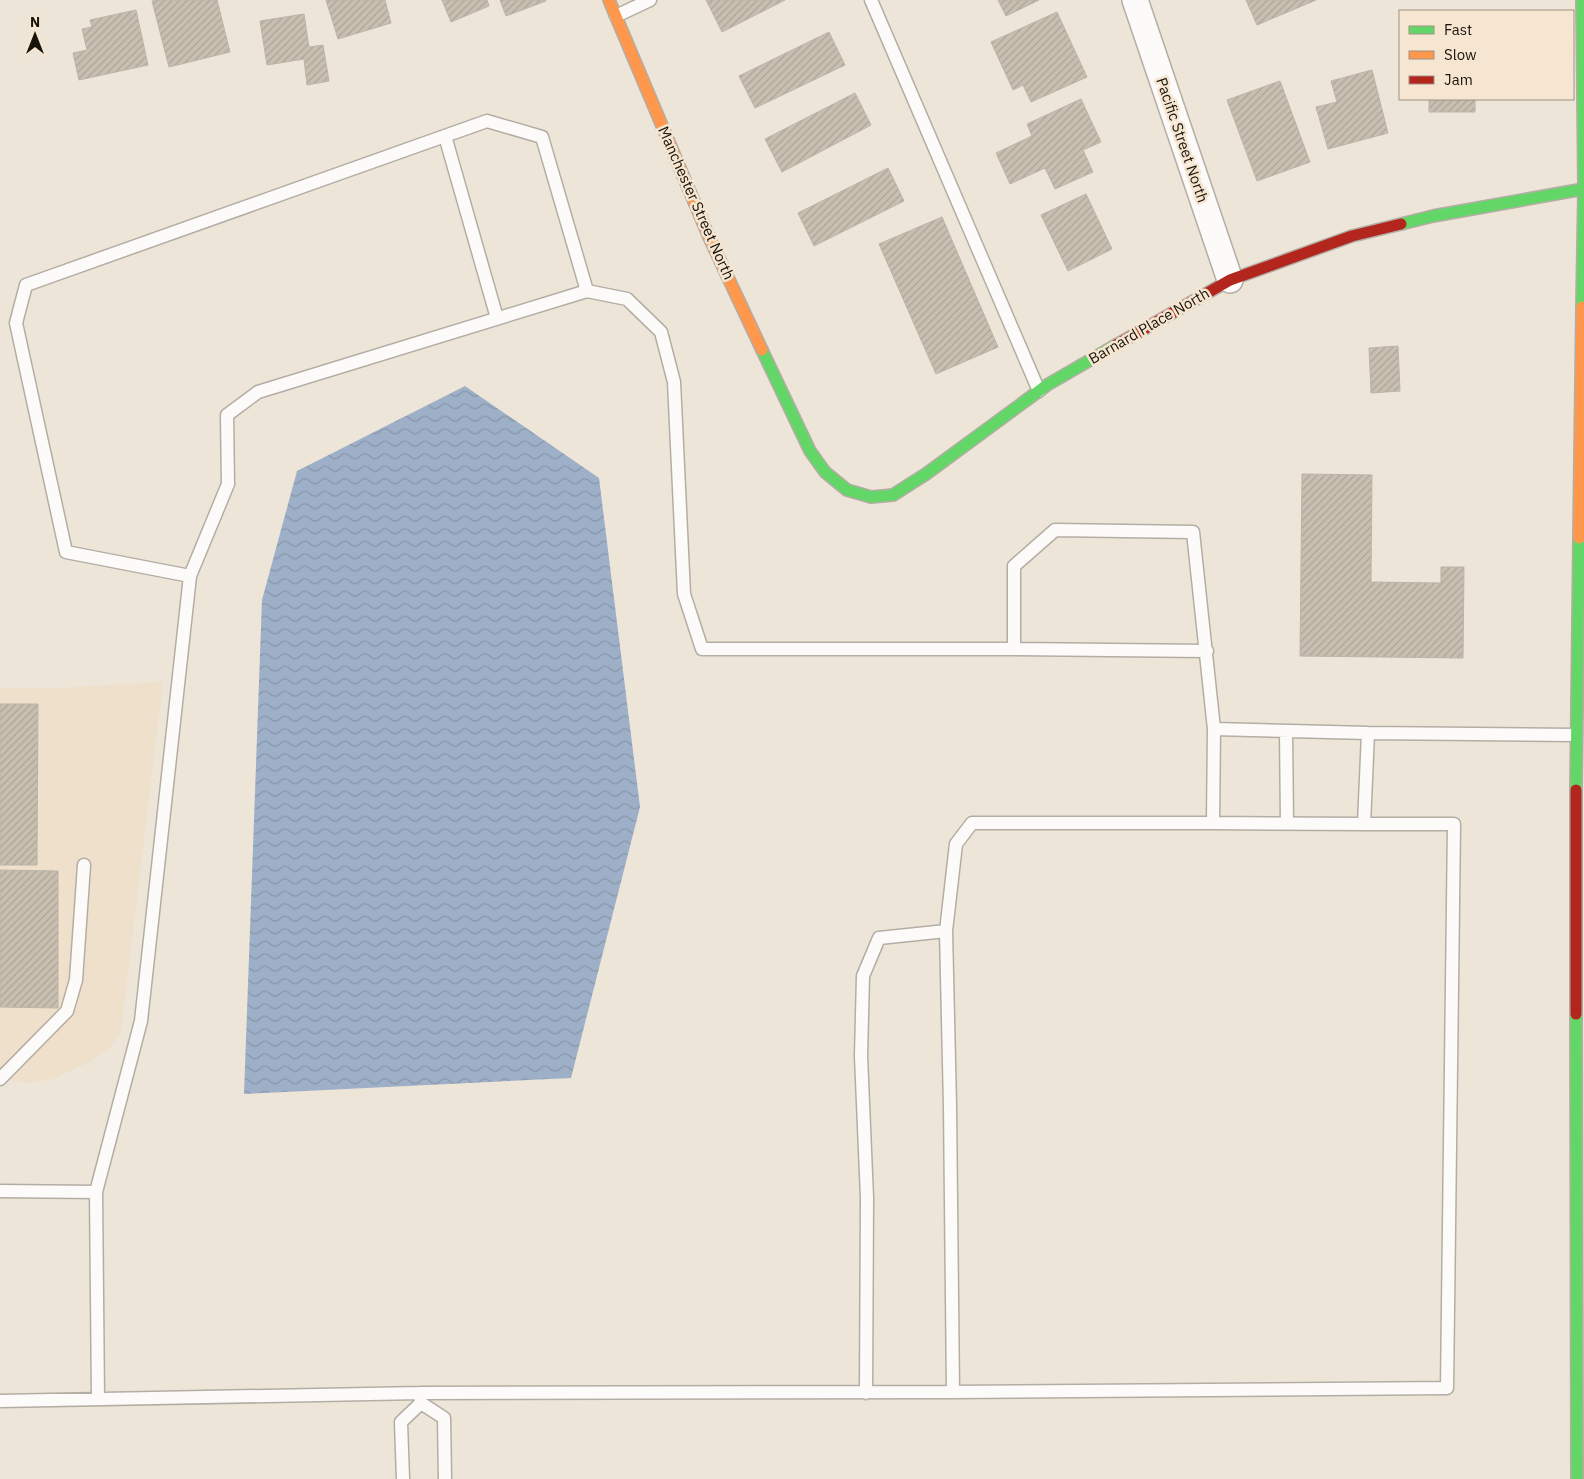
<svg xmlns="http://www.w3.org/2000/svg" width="1584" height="1479" font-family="'IBM Plex Sans',sans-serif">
	<defs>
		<pattern id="water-waves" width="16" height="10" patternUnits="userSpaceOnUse" patternTransform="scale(1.25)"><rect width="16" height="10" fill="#9eb0c8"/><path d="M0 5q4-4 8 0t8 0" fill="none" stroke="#8796aa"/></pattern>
		<pattern id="building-hatch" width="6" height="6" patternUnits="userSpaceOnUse" patternTransform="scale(1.25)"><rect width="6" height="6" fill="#c9bfb1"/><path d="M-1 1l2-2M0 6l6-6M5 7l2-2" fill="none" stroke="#aca397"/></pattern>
	</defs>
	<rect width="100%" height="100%" fill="#eee5d9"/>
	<!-- built -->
	<path fill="#efe0cb" d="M163,682L121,1031L110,1048L90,1062L53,1079L28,1083L0,1078V688H57Z"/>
	<!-- water -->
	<path fill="url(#water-waves)" d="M465,386L599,478L640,807L571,1078L244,1094L262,600L297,471Z"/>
	<!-- building -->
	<path fill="url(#building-hatch)" stroke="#bab4aa" d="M157,0H217L230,52L169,67L152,1Z
		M326,0H385L391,23L338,39Z
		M442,0H487L489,6L451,22Z
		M500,0H546V1L506,16Z
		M706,0H785L722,32Z
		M998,0H1039L1006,16Z
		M1246,0H1316L1257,25Z
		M136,10L148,65L79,80L73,53L87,50L82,29L92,27L90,20Z
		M1057,12L1087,77L1031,102L1023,85L1013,90L991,42Z
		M304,14L309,47L323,45L329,81L307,85L304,59L267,65L260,21Z
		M829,32L845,65L755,108L739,76Z
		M1372,70L1388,133L1328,149L1316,107L1337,102L1331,81Z
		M1280,81L1310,162L1257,181L1227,100Z
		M855,93L871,125L782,172L765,139Z
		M1081,99L1101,142L1083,150L1093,172L1055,189L1045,168L1010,184L996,153L1032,136L1027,124Z
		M1429,99H1475V112H1429Z
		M888,168L904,201L814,246L798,213Z
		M1086,194L1112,249L1068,271L1041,215Z
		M942,217L998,347L936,374L879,244Z
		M1398,346L1400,391L1371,393L1369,348Z
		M1302,474L1372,475L1371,582L1441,583V567H1464L1463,658L1300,656Z
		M0,704H38L37,865H0Z
		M0,870L58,871V1008L0,1007Z"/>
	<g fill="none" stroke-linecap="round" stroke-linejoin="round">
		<defs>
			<path id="lane" d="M871,0L1039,391
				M616,16L650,0
				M445,136L497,318
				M190,576L66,552L16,323L26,285L487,121L542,137L587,291
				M1207,651L1014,649V566L1055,530L1193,532L1214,729L1368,733
				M1286,732L1287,823
				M1213,823L1364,824
				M946,931L950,1106L953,1392L1447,1388L1454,824H1364L1368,733L1576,735
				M0,1079L67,1011L76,980L84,865
				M0,1191L96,1192L98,1399
				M96,1192L141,1021L190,576L228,484L227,415L258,392L587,291L627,299L661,332L674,382L684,594L702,649H1014
				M866,1393L867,1198L861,1056L863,976L879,938L946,931L956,844L972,823H1213L1214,729
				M0,1401L420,1393
				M421,1403L420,1393L953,1392
				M403,1479L401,1422L421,1403L444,1418L445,1479"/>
			<path id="street" d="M1135,0L1230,280"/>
			<path id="fast" d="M1582,0L1584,189L1582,307
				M1401,224L1433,216L1584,189
				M762,350L810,451L825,472L847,490L871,497L893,495L926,474L1047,385L1116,345
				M1576,790L1579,538
				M1576,1014L1577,1479"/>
			<path id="slow" d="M609,0L709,237L762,350
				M1579,538L1582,307"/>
			<path id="jam" d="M1116,345L1230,280L1352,236L1401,224
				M1576,790V1014"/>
		</defs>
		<!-- lane casing -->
		<use href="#lane" stroke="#b4ada4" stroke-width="15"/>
		<!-- street casing -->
		<use href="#street" stroke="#b4ada4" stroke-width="28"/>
		<!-- fast casing -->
		<use href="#fast" stroke="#b4ada4" stroke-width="14"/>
		<!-- slow casing -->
		<use href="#slow" stroke="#b4ada4" stroke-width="14"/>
		<!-- jam casing -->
		<use href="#jam" stroke="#b4ada4" stroke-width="14"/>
		<!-- lane -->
		<use href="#lane" stroke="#fcfbf9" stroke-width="12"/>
		<!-- street -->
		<use href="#street" stroke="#fcfbf9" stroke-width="25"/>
		<!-- fast -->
		<use href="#fast" stroke="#63d668" stroke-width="11"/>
		<!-- slow -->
		<use href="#slow" stroke="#ff974d" stroke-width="11"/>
		<!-- jam -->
		<use href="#jam" stroke="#b3261e" stroke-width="11"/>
	</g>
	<g text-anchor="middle" stroke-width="5" stroke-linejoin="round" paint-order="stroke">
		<!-- street labels -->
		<g font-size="15" fill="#18130b" stroke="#f6e6d1">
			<text transform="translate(1182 140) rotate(71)" y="5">Pacific Street North</text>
			<text transform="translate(696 203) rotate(66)" y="5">Manchester Street North</text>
			<text transform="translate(1149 326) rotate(-30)" y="5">Barnard Place North</text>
		</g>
	</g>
	<!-- legend -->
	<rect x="1399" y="10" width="175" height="90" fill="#f6e6d1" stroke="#9d9282"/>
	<rect x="1409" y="26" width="25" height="8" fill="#63d668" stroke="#9d9282"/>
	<text x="1444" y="35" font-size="15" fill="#18130b">Fast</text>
	<rect x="1409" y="51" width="25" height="8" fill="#ff974d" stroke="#9d9282"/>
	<text x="1444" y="60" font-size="15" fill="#18130b">Slow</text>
	<rect x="1409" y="76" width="25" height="8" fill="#b3261e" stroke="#9d9282"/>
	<text x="1444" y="85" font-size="15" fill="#18130b">Jam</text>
	<!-- north arrow -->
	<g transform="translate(35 35)" stroke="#f6e6d1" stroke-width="4" paint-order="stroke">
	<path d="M0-4L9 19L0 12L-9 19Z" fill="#18130b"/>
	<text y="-8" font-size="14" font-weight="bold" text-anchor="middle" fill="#18130b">N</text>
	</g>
</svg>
